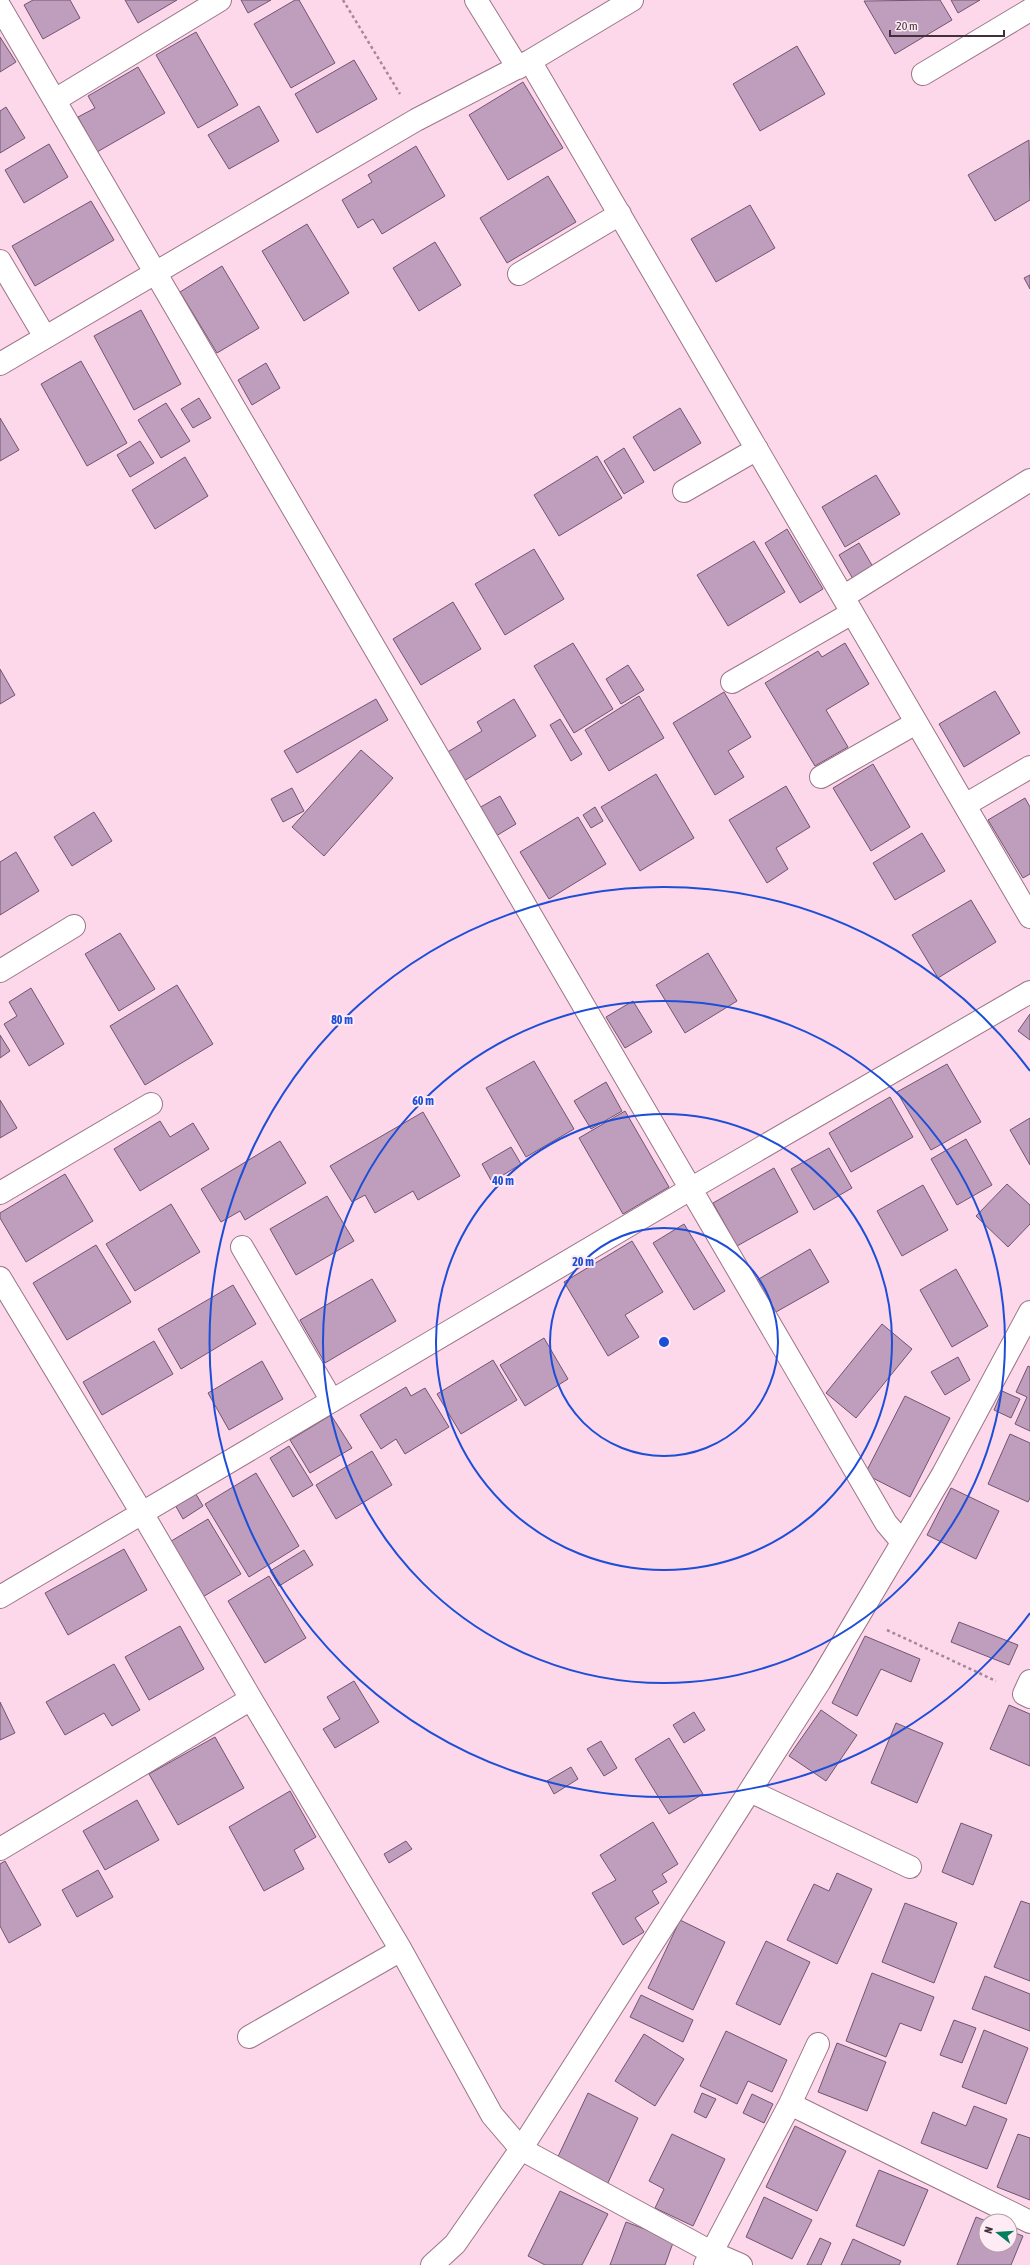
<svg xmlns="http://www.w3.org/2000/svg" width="1030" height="2265" font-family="'Asap Condensed',sans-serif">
	<rect width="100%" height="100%" fill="#fdd8ea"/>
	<!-- building -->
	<path fill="#bf9ebd" stroke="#725471" d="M33,0H70L80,18L43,39L24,5Z
		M125,0H177L138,23Z
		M241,0H271L248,13Z
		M295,0H299L335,63L291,88L254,24Z
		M940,0L952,20L895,54L864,1Z
		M951,0H980L958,13Z
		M196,32L238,105L198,128L156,55Z
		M0,37L16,62L0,72Z
		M797,46L825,94L760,131L733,84Z
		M354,60L377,99L317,133L295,94Z
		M138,67L165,113L97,152L78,117L95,108L88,96Z
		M523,82L563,148L508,180L469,115Z
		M259,106L279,141L229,169L208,135Z
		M6,107L25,138L0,153V111Z
		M1029,140L1030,200L995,221L968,175Z
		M49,144L68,177L24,203L5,170Z
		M416,146L445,196L382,234L373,219L358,228L342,200L372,182L368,175Z
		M548,176L576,222L507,263L480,218Z
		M91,201L114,240L35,286L12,246Z
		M750,205L775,248L716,282L691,239Z
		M307,224L349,293L304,321L262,251Z
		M435,242L461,285L419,311L393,268Z
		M222,266L259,328L217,353L180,292Z
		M1030,275V289L1024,278Z
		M141,310L181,384L134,410L94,336Z
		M81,361L127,443L87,466L41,384Z
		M266,363L280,388L252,405L238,380Z
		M199,398L211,418L193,428L181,409Z
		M166,403L190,441L161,458L138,420Z
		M680,408L701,443L654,471L633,437Z
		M0,418L19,450L0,461Z
		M140,441L154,463L130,477L117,455Z
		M624,448L644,482L624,494L604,461Z
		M597,456L622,498L559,536L534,495Z
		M185,457L208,496L155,529L132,490Z
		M876,475L900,514L845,547L822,507Z
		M787,529L823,589L800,603L765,543Z
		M754,541L785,592L728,626L697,575Z
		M859,543L873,567L853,579L839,555Z
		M534,549L564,599L505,635L475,584Z
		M453,602L481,649L421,685L393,639Z
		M573,643L613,709L574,733L534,666Z
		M845,643L869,684L826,710L848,747L815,766L765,683L818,651L822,657Z
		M628,665L644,690L621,704L606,679Z
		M0,669L15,695L0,704Z
		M995,691L1020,733L964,767L939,724Z
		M724,692L751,737L728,751L744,777L715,795L673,723Z
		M639,696L664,738L609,771L585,730Z
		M376,699L388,720L297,773L284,751Z
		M514,699L536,736L464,781L446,753L482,731L477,722Z
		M560,719L582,754L571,761L550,725Z
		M361,750L393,778L324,856L292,827Z
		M873,764L910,827L871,851L833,788Z
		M656,774L694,838L640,871L601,807Z
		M786,786L810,827L776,848L788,869L767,883L729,820Z
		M292,788L304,811L283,822L271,799Z
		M500,796L516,824L496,836L479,808Z
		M1025,798L1030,807V874L1023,878L988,820Z
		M595,807L603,821L591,828L583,815Z
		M94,812L112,841L72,866L54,837Z
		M578,817L606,864L549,899L520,852Z
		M922,833L945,871L895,900L873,863Z
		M16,852L39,891L0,915V862Z
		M971,900L996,942L938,978L912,935Z
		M120,933L155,989L119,1011L85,954Z
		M708,953L737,1001L685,1033L656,985Z
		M177,985L213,1044L145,1085L110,1026Z
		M31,988L64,1044L29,1066L4,1024L17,1016L9,1002Z
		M633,1001L652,1032L625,1048L606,1017Z
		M1030,1014V1040L1018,1031Z
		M0,1035L10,1051L0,1058Z
		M534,1061L574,1129L526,1157L486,1088Z
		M947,1064L981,1122L931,1150L897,1092Z
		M606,1082L622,1111L591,1129L574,1101Z
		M890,1097L913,1137L851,1172L829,1133Z
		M0,1100L17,1128L0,1138Z
		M625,1111L669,1187L623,1214L579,1138Z
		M423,1112L460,1176L418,1200L413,1191L375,1213L365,1195L352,1202L330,1166Z
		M1030,1118V1165L1010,1130Z
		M160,1121L170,1137L193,1123L209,1149L140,1191L114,1149Z
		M966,1139L992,1185L957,1205L931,1159Z
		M280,1141L306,1183L245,1220L240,1211L221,1222L201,1189Z
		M511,1147L521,1164L492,1182L482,1164Z
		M829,1148L852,1188L814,1210L791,1169Z
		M774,1168L798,1212L737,1246L713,1203Z
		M65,1174L93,1221L26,1262L0,1218V1213Z
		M1007,1184L1030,1205V1224L1008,1247L976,1216Z
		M923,1185L948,1230L902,1256L877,1211Z
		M327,1196L354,1241L296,1275L270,1229Z
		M171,1204L200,1252L135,1291L106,1244Z
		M684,1224L725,1291L694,1310L653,1243Z
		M632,1241L663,1292L625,1315L639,1337L608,1356L564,1282Z
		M96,1245L131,1302L67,1340L33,1283Z
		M810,1249L829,1282L776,1312L757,1280Z
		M956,1269L988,1326L952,1347L920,1290Z
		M372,1279L396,1321L325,1363L300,1320Z
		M233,1285L256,1324L181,1369L158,1329Z
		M882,1324L912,1349L856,1418L826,1393Z
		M544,1338L568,1379L525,1406L500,1365Z
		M154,1341L173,1374L102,1415L83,1382Z
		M958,1357L970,1380L945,1395L931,1372Z
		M493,1360L517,1400L461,1434L437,1394Z
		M262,1361L283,1399L229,1430L208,1393Z
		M1028,1366L1030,1367V1431L1015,1424L1027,1397L1016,1392Z
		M406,1387L411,1396L425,1388L449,1427L405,1454L396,1439L381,1449L360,1415Z
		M1002,1391L1020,1399L1011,1418L994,1410Z
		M905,1396L950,1418L910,1497L865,1474Z
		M331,1415L352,1448L310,1473L290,1440Z
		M1010,1434L1030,1443V1498L1028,1502L988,1484Z
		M289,1446L313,1485L293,1497L270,1458Z
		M372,1451L392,1485L336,1519L316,1485Z
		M256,1473L299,1546L249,1577L205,1504Z
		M951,1488L999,1511L976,1559L927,1535Z
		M194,1491L203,1506L183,1519L174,1503Z
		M208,1519L241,1574L201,1598L168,1543Z
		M124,1549L147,1590L68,1635L45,1593Z
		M304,1550L313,1565L279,1586L270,1571Z
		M269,1576L306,1638L265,1663L228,1601Z
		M959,1622L1018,1645L1009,1665L951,1642Z
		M180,1626L204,1669L149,1700L125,1657Z
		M865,1636L920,1659L911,1682L881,1669L857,1716L832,1703Z
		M114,1664L140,1710L112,1726L104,1713L65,1735L46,1702Z
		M354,1681L379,1722L335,1748L323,1729L340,1719L327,1697Z
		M0,1702L15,1733L0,1740Z
		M1009,1705L1030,1714V1766L990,1749Z
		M821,1710L857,1735L826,1781L789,1756Z
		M694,1712L705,1730L684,1743L673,1725Z
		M896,1723L943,1743L917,1803L871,1783Z
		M215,1737L244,1788L178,1825L149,1774Z
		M669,1738L703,1794L669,1814L635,1759Z
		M601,1741L617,1768L604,1776L587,1749Z
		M571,1767L578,1779L554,1794L547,1781Z
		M290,1791L316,1837L294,1850L304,1869L264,1891L229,1827Z
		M137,1800L159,1840L105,1870L83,1831Z
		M653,1822L678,1864L662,1874L667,1882L652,1891L659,1903L635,1918L644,1932L623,1945L592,1893L616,1880L600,1855Z
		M961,1823L992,1835L973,1885L942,1872Z
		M406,1841L412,1849L389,1863L384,1854Z
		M5,1861L41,1925L9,1943L0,1926V1864Z
		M98,1870L113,1897L77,1917L62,1890Z
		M837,1873L872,1889L837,1964L787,1940L814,1884L829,1891Z
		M1021,1901L1030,1904V1981L994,1967Z
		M905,1903L957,1923L934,1983L882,1962Z
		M680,1920L725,1942L693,2010L648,1988Z
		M766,1941L810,1962L780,2025L736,2004Z
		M872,1973L934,1997L921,2031L900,2023L886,2057L846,2041Z
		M985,1976L1030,1994V2031L972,2009Z
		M641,1995L693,2020L683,2042L630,2017Z
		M954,2020L976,2028L962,2063L940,2055Z
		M984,2030L1028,2048L1006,2104L962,2087Z
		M726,2031L787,2060L772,2092L748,2081L737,2104L700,2086Z
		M644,2034L684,2059L655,2106L615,2081Z
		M837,2043L886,2062L867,2111L818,2092Z
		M588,2093L638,2118L606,2187L555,2163Z
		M702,2093L716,2099L706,2118L694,2112Z
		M752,2094L773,2104L764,2123L743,2113Z
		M974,2106L1007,2119L987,2169L921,2143L933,2112L966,2126Z
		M795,2126L846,2151L817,2211L766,2187Z
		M672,2134L725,2159L693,2226L655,2208L664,2189L649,2181Z
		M1018,2134L1030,2138V2200L997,2187Z
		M879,2170L928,2190L904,2246L856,2226Z
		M560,2191L608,2214L582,2265H545L528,2256Z
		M764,2197L812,2220L792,2259L746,2237Z
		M976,2217L986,2221V2245H1010V2231L1023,2236L1011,2265H957Z
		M626,2222L674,2240L665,2265H610Z
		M820,2238L831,2243L821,2265H807Z
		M853,2239L901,2261L899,2265H841Z"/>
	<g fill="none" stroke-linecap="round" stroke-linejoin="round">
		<defs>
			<path id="minor" d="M476,0L518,68
				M0,7L886,1523L902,1542
				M530,61L1030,917
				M923,74L1030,10
				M55,100L220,0
				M0,261L45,337
				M519,274L620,214
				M0,364L416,120L530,61L632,0
				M684,491L757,449
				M843,597L1030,480
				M732,682L852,613
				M821,777L916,723
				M965,805L1030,767
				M0,971L74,926
				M0,1193L151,1104
				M242,1247L332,1401
				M0,1278L142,1513L251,1699L401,1950L492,2115L521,2149L711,2252L741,2265
				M0,1597L692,1188L1030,992
				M1030,1681L1024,1694L1030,1697
				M750,1791L910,1867
				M0,1849L251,1699
				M249,2037L401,1950
				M790,2104L818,2044
				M432,2265L455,2244L521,2149L820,1681L943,1474L1030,1312
				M705,2265L790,2104L1030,2222"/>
		</defs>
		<!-- minor casing -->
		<use href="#minor" stroke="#9c7488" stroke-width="24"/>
		<!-- path -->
		<path stroke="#a38896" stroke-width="2.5" stroke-dasharray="3 3" stroke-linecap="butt" d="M343,0L400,94
			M887,1630L996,1681"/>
		<!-- minor -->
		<use href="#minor" stroke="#fff" stroke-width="22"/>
	</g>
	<!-- distance rings -->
	<g fill="none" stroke="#1d4ed8" stroke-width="2">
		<circle cx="664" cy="1342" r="114"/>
		<circle cx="664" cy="1342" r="228"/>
		<circle cx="664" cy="1342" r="341"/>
		<path d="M1030 1613A455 455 0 1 1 1030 1071"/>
	</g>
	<circle cx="664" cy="1342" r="6" fill="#1d4ed8" stroke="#feebf4" stroke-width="2"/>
	<g font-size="12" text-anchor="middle" font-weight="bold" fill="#1d4ed8" stroke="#feebf4" stroke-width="4" stroke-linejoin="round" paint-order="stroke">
		<text x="342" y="1024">80 m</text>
		<text x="423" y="1105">60 m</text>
		<text x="503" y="1185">40 m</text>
		<text x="583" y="1266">20 m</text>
	</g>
	<!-- north arrow -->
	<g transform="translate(998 2233) rotate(287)"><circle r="19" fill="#feebf4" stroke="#b2a0a9"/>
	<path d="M0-3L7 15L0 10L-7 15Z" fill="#007e5e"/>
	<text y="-6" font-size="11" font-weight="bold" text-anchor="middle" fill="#413039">N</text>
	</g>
	<!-- scale -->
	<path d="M890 30v6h114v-6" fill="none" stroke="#413039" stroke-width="2"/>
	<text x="896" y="30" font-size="12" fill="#413039" stroke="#feebf4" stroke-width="3" paint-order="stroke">20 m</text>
</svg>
